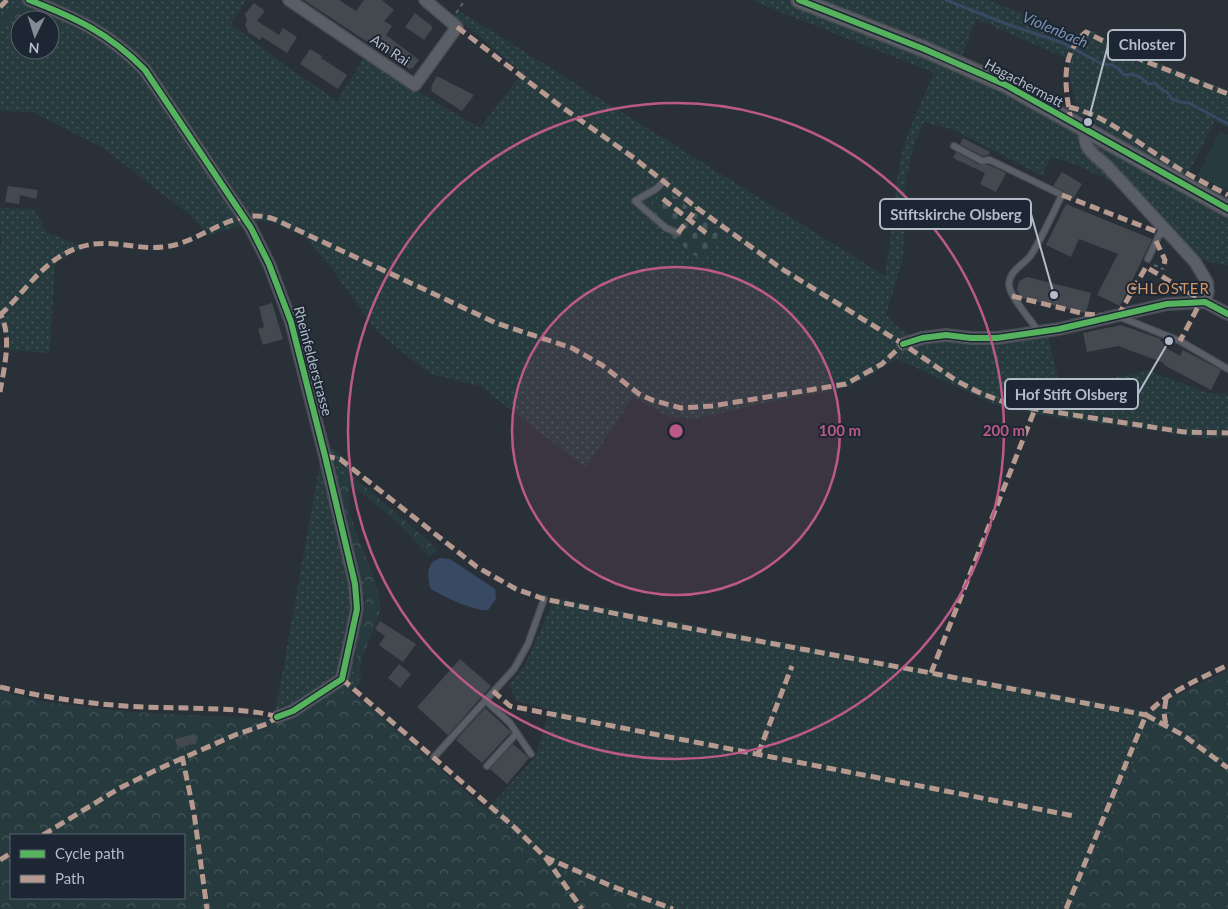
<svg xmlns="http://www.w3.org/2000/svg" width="1228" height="909" font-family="Lato,sans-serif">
	<defs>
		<pattern id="grass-dots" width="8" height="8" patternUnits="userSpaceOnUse" patternTransform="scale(1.25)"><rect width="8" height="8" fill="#273a3e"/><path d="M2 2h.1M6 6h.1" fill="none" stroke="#445559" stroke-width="1.8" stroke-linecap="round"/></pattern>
		<pattern id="forest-crowns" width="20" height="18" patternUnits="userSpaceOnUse" patternTransform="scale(1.25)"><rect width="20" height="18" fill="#273a3e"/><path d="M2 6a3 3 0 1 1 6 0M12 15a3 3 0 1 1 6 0" fill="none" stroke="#445559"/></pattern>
		<pattern id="cemetery-stones" width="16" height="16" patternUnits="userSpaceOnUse" patternTransform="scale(1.25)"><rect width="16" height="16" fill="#273a3e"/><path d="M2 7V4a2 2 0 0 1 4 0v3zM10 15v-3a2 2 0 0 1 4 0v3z" fill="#445559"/></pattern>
	</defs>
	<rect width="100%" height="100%" fill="#2a3038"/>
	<!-- grass -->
	<path fill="url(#grass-dots)" fill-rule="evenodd" d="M0,0H247L231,24L282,63L337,101L365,56L417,91L480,128L522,73L455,16L459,11L885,276C891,242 893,208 898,174C903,138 920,106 934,73L751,0H787L990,84L1228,217V266L1205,261L1197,255L1120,171L1112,182L1077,165L1051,157L1042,176L954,130L924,122L915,142L906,178L903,259L886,314L893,323L910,336H1048L1060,387L1149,371L1209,393L1228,394V437L1205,438L1033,414L996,405L897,359L861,381L842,389L760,404L694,419L667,416L633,397L586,468L480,386L434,375L409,358L375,329L332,269L305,237L272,222L261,221L243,225L208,236L192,217L103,148L33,112L0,111ZM20,20H50V50H20ZM664,189L692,211L644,215Z
		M815,0H987L1076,34L1092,31L1125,50L1228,90V121L1193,103L1201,113L1215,121L1186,178L1119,139L1104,128L1078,114L1069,75V63L1061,56L976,19L961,58Z
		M0,208L35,209L46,232L86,248L76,251L55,264L50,353L8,350L3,328L0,325V245L2,244L0,234Z
		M326,443L352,463L349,473L339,476L351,544L366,585L361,632L354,661L355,678L362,681L351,693L339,694L324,700L290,720L274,719L321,458Z
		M553,597L666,620L1152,712L1139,754L1073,909H658L543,861L487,810L535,757L550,710L517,701L509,685L524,667L550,609Z"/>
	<!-- forest -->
	<path fill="url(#forest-crowns)" fill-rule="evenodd" d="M30,7L54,16L49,20L33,16L14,18L0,24V17L17,8Z
		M1193,103L1228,121V128L1201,113L1190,105Z
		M349,473L425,538L438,551L429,557C411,536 374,497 349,487C345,530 377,564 380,605C381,626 353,661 362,681L355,678C354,647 367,618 366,587C365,576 358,564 355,554C346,530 337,502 339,476Z
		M1228,670V909H1073L1139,754L1152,712L1168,700Z
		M0,691L45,702L132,712L290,720L324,700L339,694L351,693L373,709L543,861L658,909H0ZM11,835H184V898H11Z"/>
	<!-- cemetery -->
	<path fill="url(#cemetery-stones)" d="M664,188L724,235L703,262L644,215Z"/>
	<!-- pitch -->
	<path fill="#273a3e" d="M1220,131L1228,135V191L1197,176Z"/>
	<!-- water -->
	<path fill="#384963" d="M440,558L450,559L495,589L496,599L488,610C473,611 443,597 430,588C428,574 425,564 440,558Z"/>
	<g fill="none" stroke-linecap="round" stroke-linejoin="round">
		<!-- stream -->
		<path stroke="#384963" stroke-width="3" d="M946,0L1004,23L1063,43L1102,64L1112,65L1118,68L1124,75C1135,73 1140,76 1148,84L1155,83L1161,89L1167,92L1172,99L1180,102L1189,103L1228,124"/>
	</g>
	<!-- building -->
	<path fill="#444950" d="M304,0H339L356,11L364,0H382L394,10L384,21L392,26L386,35L419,60L412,69L410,68L409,69L374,43L372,45Z
		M254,3L265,11L257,21L279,35L283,28L297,37L287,53L262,37L260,40L248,32L245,24L247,21L245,14Z
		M415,13L433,27L424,40L405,27Z
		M310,49L322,56L321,58L347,75L338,89L300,64Z
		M437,76L474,95L462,111L431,91L432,88L431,87Z
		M963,138L990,152L988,155L983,156L960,144Z
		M956,152L980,165H989L1006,173L996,192L980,184L985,173L953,158Z
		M1062,172L1082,184L1073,199L1067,195L1064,191L1053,186Z
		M8,186L38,190L36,199L20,195L19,204L5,202Z
		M1066,204L1152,239L1120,306L1097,295L1118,254L1079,239L1071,257L1046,245Z
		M1027,277L1091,293L1087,309L1084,313L1021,298L1017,290L1019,281Z
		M272,303L283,339L263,345L258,329L264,327L259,307Z
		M1121,325L1161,339L1160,341L1166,342L1164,347L1180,356L1183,350L1221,370L1211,390L1164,365V363L1118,346L1087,352L1083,333Z
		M380,621L416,644L403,662L379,645L385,636L375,629Z
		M460,659L491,686L448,735L417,707Z
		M399,664L411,674L400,688L388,678Z
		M485,708L511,732L482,763L456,740Z
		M195,734L197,743L178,748L175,739Z
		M513,744L529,758L507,784L490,769Z"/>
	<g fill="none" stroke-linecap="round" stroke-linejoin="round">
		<defs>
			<path id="lane" d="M954,146L982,161L990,160L1062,195C1052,215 1043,236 1031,255C1024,265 1009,270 1009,285C1010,297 1031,320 1038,331
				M664,181L656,189L635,201L666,228L678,233
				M1148,259L1160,233L1166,235
				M1120,317L1180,341L1228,369
				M485,700L510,723L531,754
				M434,757L514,669L528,644L544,599
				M487,766L517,733"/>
			<path id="street" d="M29,0C76,18 109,33 145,70L251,228L269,264L291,322L325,456L355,584L357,609L342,679L293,711L277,717
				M289,0L415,85L457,27L425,0
				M1085,130C1083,150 1094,154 1107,166L1195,262L1207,282L1208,292L1205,302
				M903,344L922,338L946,335L971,338H997L1059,329L1167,304L1205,302L1228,314"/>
			<path id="secondary" d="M799,0L924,49L1006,85L1228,209"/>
		</defs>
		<!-- lane casing -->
		<use href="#lane" stroke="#484c53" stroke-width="8"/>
		<!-- street casing -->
		<use href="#street" stroke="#484c53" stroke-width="14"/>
		<!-- secondary casing -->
		<use href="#secondary" stroke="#484c53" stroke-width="18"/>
		<!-- path -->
		<path stroke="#5d636a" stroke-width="2" stroke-dasharray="4 4" stroke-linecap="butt" d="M456,13L465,0
			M1154,265L1163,269"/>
		<!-- lane -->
		<use href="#lane" stroke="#5a5e66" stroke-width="5.5"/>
		<!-- street -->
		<use href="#street" stroke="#5a5e66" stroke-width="11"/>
		<!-- secondary -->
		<use href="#secondary" stroke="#595d64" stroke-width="15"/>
		<!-- quiet -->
		<path stroke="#b69a8f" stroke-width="5" stroke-dasharray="10 5" stroke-linecap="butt" d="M0,7L7,0
			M457,27L559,105L634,158L697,208L782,269L903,344L957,381L978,392L1001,401L1035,409L1184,432L1228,433
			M1069,107C1105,115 1136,142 1167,161C1186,174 1207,184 1228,195
			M1071,122C1066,90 1058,56 1086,32L1132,56L1228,94
			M1062,195L1160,233
			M663,199L706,233
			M678,233L697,208
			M1156,241L1165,260L1163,269
			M1012,296L1085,314L1100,315
			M0,315C21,296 39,267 66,253C106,232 132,253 170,246C206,239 235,206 274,219L496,323L572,348L602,365L639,394L652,400L681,408L712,406L846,384L882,364L903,344
			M1118,316L1146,267L1205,302L1198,307L1180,341
			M0,392C4,368 12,338 1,315
			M325,456L340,459L477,567L516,589L544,599L672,625L931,673L1146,715C1167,692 1200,679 1228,665
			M931,673L1035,409
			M342,679L513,826L545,857L609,885L673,909
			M0,687C47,698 95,705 144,707C175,708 205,708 236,710C250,712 263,712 277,717
			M493,691L510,706L1074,816
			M1166,699L1164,713L1166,726
			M758,754L792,666
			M182,756L194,813L207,909
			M43,835L118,789L156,770L235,735L267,724L277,717
			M545,857L582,909
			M0,860L11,853
			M1066,909L1146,715L1183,735L1228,768"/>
		<defs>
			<path id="cycleway" d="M29,0C76,18 109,33 145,70L251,228L269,264L291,322L325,456L355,584L357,609L342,679L293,711L277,717
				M799,0L924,49L1006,85L1228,209
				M903,344L922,338L946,335L971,338H997L1059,329L1167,304L1205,302L1228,314"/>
		</defs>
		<!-- cycleway casing -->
		<use href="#cycleway" stroke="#1d2633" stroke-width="9"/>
		<!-- cycleway -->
		<use href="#cycleway" stroke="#56b35d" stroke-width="6"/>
	</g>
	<!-- distance rings -->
	<circle cx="676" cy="431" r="164" fill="#bc5a87" fill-opacity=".12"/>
	<g fill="none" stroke="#bc5a87" stroke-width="2.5">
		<circle cx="676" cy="431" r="164"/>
		<circle cx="676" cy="431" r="328"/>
	</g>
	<g text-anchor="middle" stroke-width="4" stroke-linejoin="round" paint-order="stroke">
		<!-- street labels -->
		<g font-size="14" fill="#b4bcc9" stroke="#1d2633">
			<text transform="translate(390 50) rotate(34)" y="5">Am Rai</text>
			<text transform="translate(1024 83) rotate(28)" y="5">Hagachermatt</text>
			<text transform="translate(313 361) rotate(75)" y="5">Rheinfelderstrasse</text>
		</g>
		<!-- water labels -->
		<g font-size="15" font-style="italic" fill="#7c92b1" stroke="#1d2633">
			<text transform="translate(1055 30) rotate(23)" y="5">Violenbach</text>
		</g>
		<!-- neighbourhood labels -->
		<g font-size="15" letter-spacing="1" fill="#d59563" stroke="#1d2633">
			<text x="1168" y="294">CHLOSTER</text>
		</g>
	</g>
	<circle cx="676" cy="431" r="8" fill="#bc5a87" stroke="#1d2633" stroke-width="2.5"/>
	<g font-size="15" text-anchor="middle" font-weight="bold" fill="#bc5a87" stroke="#1d2633" stroke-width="4" stroke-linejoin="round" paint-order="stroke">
		<text x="840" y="436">100 m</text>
		<text x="1004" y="436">200 m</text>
	</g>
	<!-- callouts -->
	<path fill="none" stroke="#b4bcc9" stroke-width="2" d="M1088 122L1108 45M1054 295L1031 214M1169 341L1138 394"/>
	<g fill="#b4bcc9" stroke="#1d2633" stroke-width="2">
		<circle cx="1088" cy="122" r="5"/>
		<circle cx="1054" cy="295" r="5"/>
		<circle cx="1169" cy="341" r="5"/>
	</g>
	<g fill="#1d2633" stroke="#b4bcc9" stroke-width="2">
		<rect x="1108" y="30" width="77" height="30" rx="5"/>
		<rect x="880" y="199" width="151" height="30" rx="5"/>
		<rect x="1005" y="379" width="133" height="30" rx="5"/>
	</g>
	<g font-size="15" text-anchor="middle" font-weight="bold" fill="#b4bcc9">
		<text x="1147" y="50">Chloster</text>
		<text x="956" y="220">Stiftskirche Olsberg</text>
		<text x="1071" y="400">Hof Stift Olsberg</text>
	</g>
	<!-- legend -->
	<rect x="10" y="834" width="175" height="65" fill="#1d2633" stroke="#59626f"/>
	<rect x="20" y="850" width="25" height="8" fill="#56b35d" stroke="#59626f"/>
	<text x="55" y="859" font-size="15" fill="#b4bcc9">Cycle path</text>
	<rect x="20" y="875" width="25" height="8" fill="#b69a8f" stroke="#59626f"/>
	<text x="55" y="884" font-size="15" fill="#b4bcc9">Path</text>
	<!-- north arrow -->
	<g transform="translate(35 35) rotate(184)"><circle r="24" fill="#1d2633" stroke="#59626f"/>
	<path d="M0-4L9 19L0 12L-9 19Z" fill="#848b96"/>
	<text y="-8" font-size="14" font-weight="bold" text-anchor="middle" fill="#b4bcc9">N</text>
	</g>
</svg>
